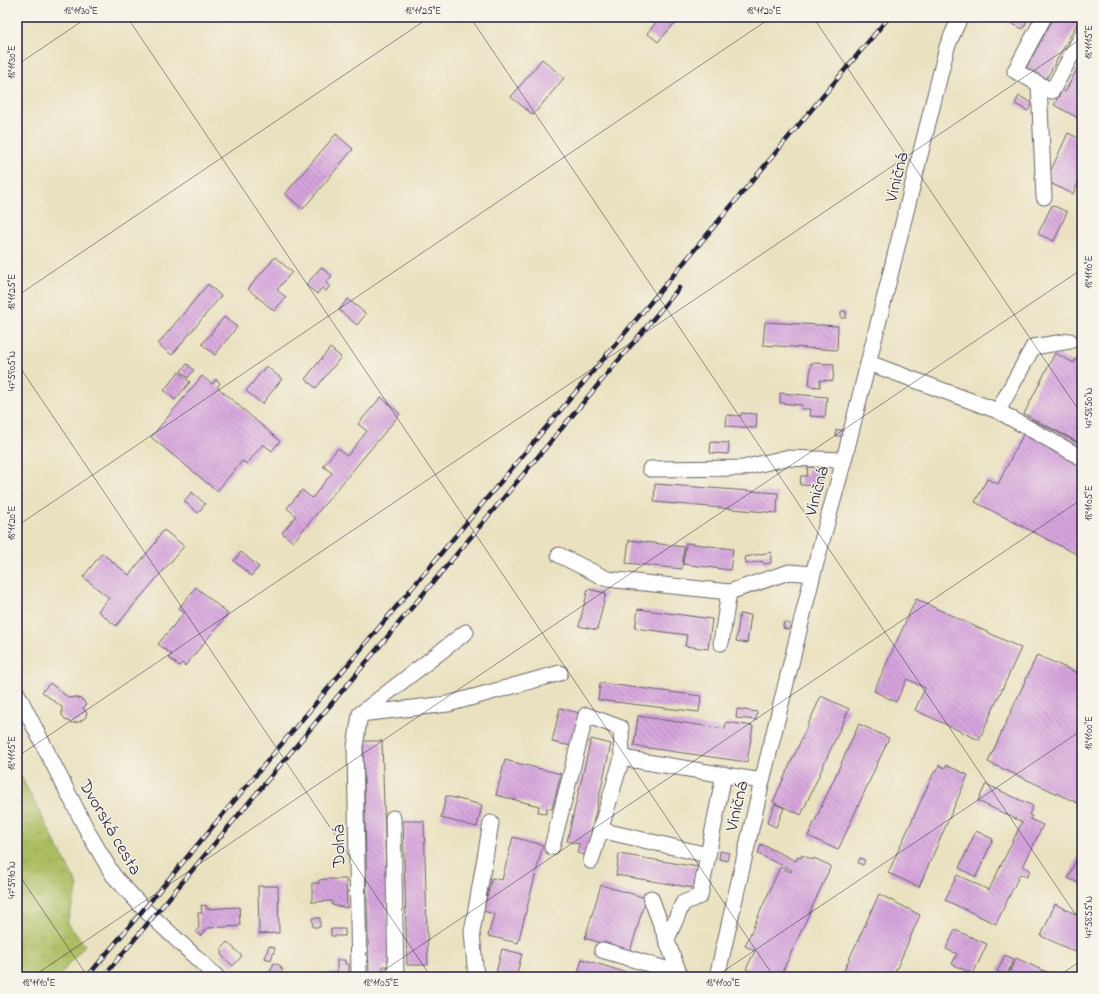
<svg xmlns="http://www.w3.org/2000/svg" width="1099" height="994" font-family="'Indie Flower',sans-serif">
	<defs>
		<pattern id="grass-tufts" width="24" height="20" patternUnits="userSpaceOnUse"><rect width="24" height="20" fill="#abbd61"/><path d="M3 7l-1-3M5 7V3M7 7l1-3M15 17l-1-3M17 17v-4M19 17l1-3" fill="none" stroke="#93a255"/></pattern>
		<pattern id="building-back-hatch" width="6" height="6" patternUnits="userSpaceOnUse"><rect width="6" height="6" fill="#d6a4dd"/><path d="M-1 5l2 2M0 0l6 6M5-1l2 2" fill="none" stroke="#ad85b4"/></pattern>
	</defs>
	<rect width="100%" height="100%" fill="#f7f3e8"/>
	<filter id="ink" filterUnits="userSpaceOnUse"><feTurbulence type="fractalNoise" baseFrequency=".025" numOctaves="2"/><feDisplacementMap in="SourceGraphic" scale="8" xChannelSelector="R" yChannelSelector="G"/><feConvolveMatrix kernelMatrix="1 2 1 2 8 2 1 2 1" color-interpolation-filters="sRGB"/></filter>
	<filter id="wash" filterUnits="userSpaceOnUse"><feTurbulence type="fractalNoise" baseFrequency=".012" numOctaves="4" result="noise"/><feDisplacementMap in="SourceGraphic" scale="16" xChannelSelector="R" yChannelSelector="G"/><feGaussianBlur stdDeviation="0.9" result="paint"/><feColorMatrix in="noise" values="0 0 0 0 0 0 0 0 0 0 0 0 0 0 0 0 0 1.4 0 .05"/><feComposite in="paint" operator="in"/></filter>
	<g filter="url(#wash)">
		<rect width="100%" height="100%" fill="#e9e1bf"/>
		<!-- grass -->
		<path fill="url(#grass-tufts)" stroke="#66704e" d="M17,769L78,886L67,923L85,945L58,977H17Z"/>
		<g id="blocks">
			<!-- building -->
			<path fill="url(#building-back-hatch)" d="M661,17H680L658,42L647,33Z
				M1003,17H1029L1023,29L1002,19Z
				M1054,17H1081L1045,81L1025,70Z
				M542,59L564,78L533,115L511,97Z
				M1082,60V120L1054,105L1062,90L1065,92Z
				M1019,96L1032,103L1028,111L1015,104Z
				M1068,133L1082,140V175L1073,194L1046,181Z
				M336,134L353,149L303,209L285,194Z
				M1052,205L1067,212L1054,241L1038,234Z
				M275,257L292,272L277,290L286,297L274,311L248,289Z
				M321,267L332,276L326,283L330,286L326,291L322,288L317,294L306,285Z
				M208,284L221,296L172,355L158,344Z
				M348,299L366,314L357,325L339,310Z
				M841,311H846V318H841Z
				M224,317L237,327L215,355L202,344Z
				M765,322L838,326L837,350L763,345Z
				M1082,347V444L1024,414L1055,353L1074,363Z
				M330,348L341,357L316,388L305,379Z
				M811,363L834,364L833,381L820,380V387L809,386Z
				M187,364L194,370L188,378L181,371Z
				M266,366L282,379L262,404L246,391Z
				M179,372L190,382L175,400L164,390Z
				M202,376L212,384L216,379L220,383L217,387L280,441L272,451L263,444L247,464L242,461L217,491L151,437Z
				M780,393L827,397L825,417L810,416L811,409H801L802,405L780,403Z
				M381,397L400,414L293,542L282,533L296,516L287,508L302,490L312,498L332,473L323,466L338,448L347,456L367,431L358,424Z
				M741,413L757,414L756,428L726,426L727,415L741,416Z
				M1031,419L1082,445V557L975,502L987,479L998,484Z
				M836,430H844L842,436H836Z
				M711,442L729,443L728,454L710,453Z
				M808,467L823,468L821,486L800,485L801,476H807Z
				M655,484L778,493L777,513L654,502Z
				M192,492L205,504L198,513L184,501Z
				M164,530L184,546L116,626L98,611L109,598L83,577L102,553L129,575L157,541L156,540Z
				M629,540L684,547L682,569L626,563Z
				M686,543L733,549L730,570L683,564Z
				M241,552L259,567L251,576L234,561Z
				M771,552V563L764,564L762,561L746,564L745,557Z
				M196,587L228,614L185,666L182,663L179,666L169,658L172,655L158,644L184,613L179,608Z
				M588,589L606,593L597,630L579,626Z
				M916,599L1021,648L979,740L915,710L925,688L907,679L896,702L874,691Z
				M638,609L712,619L708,649L685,646L687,635L635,628Z
				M740,614L751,615L747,643L736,641Z
				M784,622L790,624L789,630L783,628Z
				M1037,655L1082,675V805L988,762Z
				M50,683L69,698L76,697L83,700L86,705L83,708L87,713L85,718L79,722L72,723L66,720L62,715V707L42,692Z
				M600,683L701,696L699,712L598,700Z
				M821,696L849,709L801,815L773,802Z
				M560,708L579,713L571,746L552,742Z
				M737,709L757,712L756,720L736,718Z
				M638,716L725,729L726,722L753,726L747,762L634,746Z
				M859,724L889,738L838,850L808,836Z
				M591,739L611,744L586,855L577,853L579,844L567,841Z
				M363,741H382L389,966H383V977H369Z
				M505,760L561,774L552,809L547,808L546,814L540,812H538L539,806L496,795Z
				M939,765L945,768L946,765L968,775L919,887L888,873L935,770L937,771Z
				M986,784L1033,806L1029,815L1032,816L1030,819L1043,825L1023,867L1030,870L1027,877L1020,874L996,924L945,900L957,875L989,890L1022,822L978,801Z
				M446,796L482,805L477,827L441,818Z
				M775,804L784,808L776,827L767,823Z
				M403,821H424L428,965H407Z
				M976,831L993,839L976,877L959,868Z
				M513,837L543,845L518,943L488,936L494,914L483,911L492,878L502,880Z
				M761,844L796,861L798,857L801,858L802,855L813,860L814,858L831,866L780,977H763L746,969L755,951L745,946L780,867L791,872L792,870L758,854Z
				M1082,847V885L1068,878Z
				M720,851L729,853L727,861L719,859Z
				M619,854L698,867L694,888L616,875Z
				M860,858L865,860L863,865L858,863Z
				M327,879H346L347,908L332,905V901L312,902V883H319V880Z
				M601,885L646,898L630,952L585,938Z
				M258,886H278L279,933L259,934Z
				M879,894L920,915L893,977H841Z
				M1055,904L1082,917V955L1041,936Z
				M201,905L206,906L207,909L239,907L240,926L208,928L200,936L195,931L199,928L198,913H202Z
				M312,918H320V927H313Z
				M331,929H345V936H331Z
				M955,930L987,944L973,974L952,964L957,954L946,949Z
				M227,942L242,956L233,966L221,955L223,952L221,950Z
				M269,946L275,948L271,960L265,958Z
				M502,949L522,954L516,977H495Z
				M1005,955L1014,959L1006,976L997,971Z
				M1016,958L1046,972L1057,977H1007Z
				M582,959L641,977H577Z
				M337,960H345V964H349V977H324V974L337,972Z
				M274,963L281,966L280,968L283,969L280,975L284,977H265L270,972Z
				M990,973L999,977H988Z"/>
		</g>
	</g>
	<g filter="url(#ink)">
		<use href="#blocks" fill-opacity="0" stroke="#686569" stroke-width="1"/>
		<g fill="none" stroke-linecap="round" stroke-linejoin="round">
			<defs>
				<path id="minor" d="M1044,17L1015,71L1052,91L1082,36
					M1039,84L1044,197
					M869,363L998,411L1082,458
					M998,411L1033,347L1070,341
					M650,469L743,468L785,458L844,460
					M559,555L607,579L729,592
					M721,643L729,592L789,572L813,574
					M17,693L89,834L113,875L144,909L217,977
					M360,714L448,704L560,673
					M360,714L466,632
					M393,818L396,977
					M600,830L708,855
					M552,847L586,715L621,728L622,758L762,781
					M591,861L622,758
					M667,939L683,903L700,896L724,774
					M602,950L679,973L651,898
					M359,977L355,747L360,714
					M476,977L472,932L491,823
					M717,977L762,781L813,574L844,460L947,47L960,17"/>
			</defs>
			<!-- minor casing -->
			<use href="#minor" stroke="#686569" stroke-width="17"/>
			<!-- minor -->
			<use href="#minor" stroke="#fff" stroke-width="15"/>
			<defs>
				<path id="rail" d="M87,977L889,17
					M103,977L679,288"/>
			</defs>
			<!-- rail casing -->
			<use href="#rail" stroke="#22223b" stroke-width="4.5"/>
			<!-- rail -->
			<use href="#rail" stroke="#f7f3e8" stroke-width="3" stroke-dasharray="9" stroke-linecap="butt"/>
		</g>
	</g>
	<!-- ticks -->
	<path fill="none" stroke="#22223b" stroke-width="1" stroke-opacity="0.45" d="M127,17L774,977M470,17L1082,924M813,17L1082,415M17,65L88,17M17,296L430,17M17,363L431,977M17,526L772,17M17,757L1082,38M17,872L88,977M32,977L1082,269M374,977L1082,499M715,977L1082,730M1057,977L1082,960"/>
	<g text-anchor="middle" stroke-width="3" stroke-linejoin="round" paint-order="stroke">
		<!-- street labels -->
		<g font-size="18" fill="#22223b" stroke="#f7f3e8">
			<text transform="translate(896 177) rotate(-76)" y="6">Viničná</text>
			<text transform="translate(816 491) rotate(-75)" y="6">Viničná</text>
			<text transform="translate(736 806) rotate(-77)" y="6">Viničná</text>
			<text transform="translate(111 827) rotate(60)" y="6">Dvorská cesta</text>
			<text transform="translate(338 846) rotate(-91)" y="6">Dolná</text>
		</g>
	</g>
	<!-- margin -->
	<rect width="1099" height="994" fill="none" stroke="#f7f3e8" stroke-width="44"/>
	<rect x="22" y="22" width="1055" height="950" fill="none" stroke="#22223b" stroke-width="1.5"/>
	<g font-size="10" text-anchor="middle" fill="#22223b">
		<text x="81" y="14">18°11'30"E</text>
		<text x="423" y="14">18°11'25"E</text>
		<text x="764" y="14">18°11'20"E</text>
		<text transform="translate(1088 42) rotate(-90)" y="4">18°11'15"E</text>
		<text transform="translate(11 62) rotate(-90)" y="4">18°11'30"E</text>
		<text transform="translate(1088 272) rotate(-90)" y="4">18°11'10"E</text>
		<text transform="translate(11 292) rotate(-90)" y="4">18°11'25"E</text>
		<text transform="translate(11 371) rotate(-90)" y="4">47°59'05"N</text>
		<text transform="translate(1088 408) rotate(-90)" y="4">47°58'50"N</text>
		<text transform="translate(1088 503) rotate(-90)" y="4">18°11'05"E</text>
		<text transform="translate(11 523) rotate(-90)" y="4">18°11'20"E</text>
		<text transform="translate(1088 733) rotate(-90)" y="4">18°11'00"E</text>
		<text transform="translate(11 753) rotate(-90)" y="4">18°11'15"E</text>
		<text transform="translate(11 880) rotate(-90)" y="4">47°59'10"N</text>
		<text transform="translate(1088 917) rotate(-90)" y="4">47°58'55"N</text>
		<text x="39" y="986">18°11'10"E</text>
		<text x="381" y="986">18°11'05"E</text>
		<text x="723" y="986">18°11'00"E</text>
	</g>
</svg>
